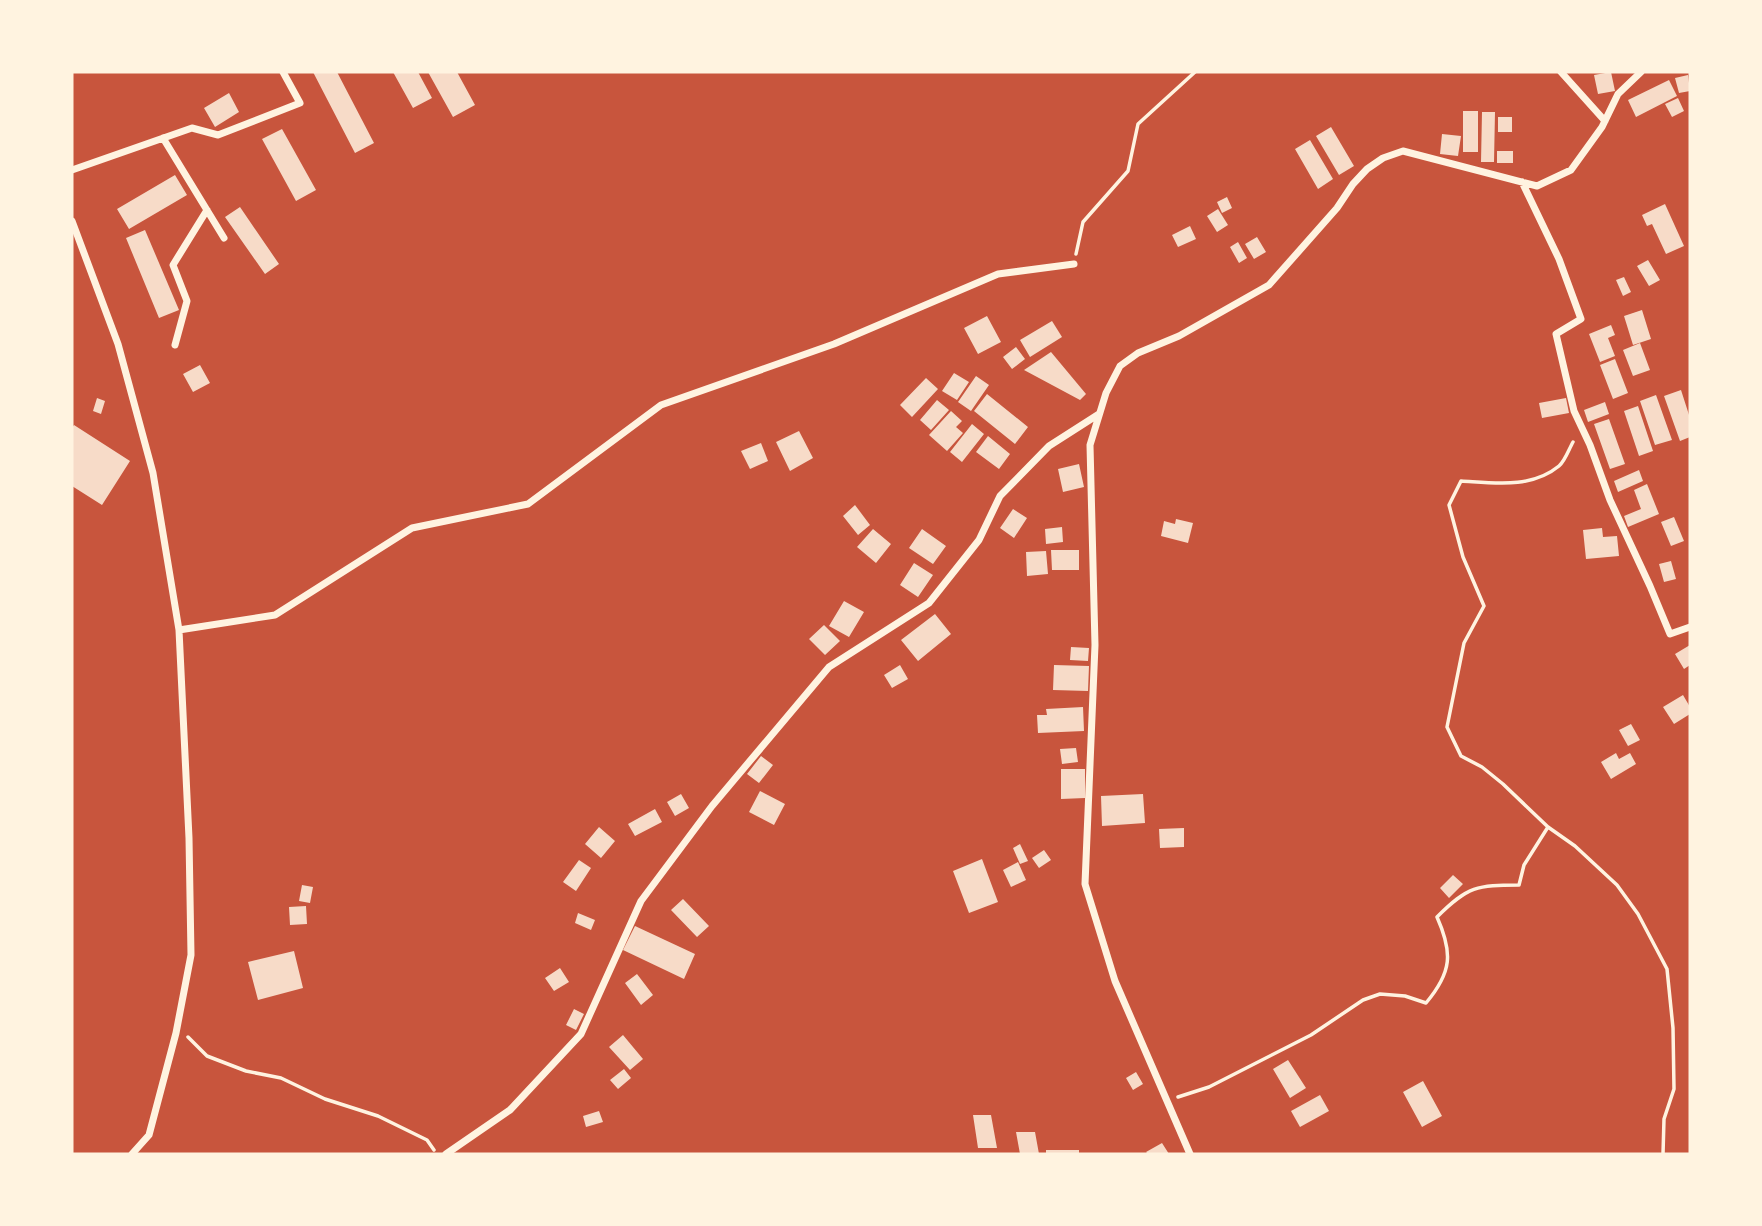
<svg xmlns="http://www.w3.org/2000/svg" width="1762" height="1226" font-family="'Exo 2',sans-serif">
	<rect width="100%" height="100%" fill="#c8553d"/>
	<!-- building -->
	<path fill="#f7dbc8" d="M313,72H337L374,143L355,153Z
		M393,72H418L432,98L413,108Z
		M428,72H457L475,105L453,117Z
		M1611,72L1615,91L1598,94L1594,75Z
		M1688,75L1690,91L1679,93L1675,78Z
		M1669,80L1677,96L1636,117L1628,100Z
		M229,93L239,112L215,127L204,108Z
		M1678,98L1684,111L1672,117L1665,104Z
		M1463,111H1478V152H1463Z
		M1482,112H1495L1494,162H1481Z
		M1498,117H1512V132H1498Z
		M1331,127L1354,166L1339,175L1316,136Z
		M282,129L316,190L296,201L262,139Z
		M1442,134L1461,136L1458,156L1440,154Z
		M1310,140L1333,179L1318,189L1295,149Z
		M1497,151H1513V163H1497Z
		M175,175L187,195L129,229L117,209Z
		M1227,197L1232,208L1222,213L1217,202Z
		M1665,204L1684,246L1666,254L1652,224L1647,226L1642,215Z
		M240,207L279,264L265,274L225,217Z
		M1218,209L1228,225L1217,232L1207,216Z
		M1190,226L1196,239L1178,247L1172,235Z
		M145,230L179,310L159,318L126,238Z
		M1257,237L1266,252L1254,259L1245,244Z
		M1238,242L1247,258L1239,263L1230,247Z
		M1648,260L1660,280L1649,286L1637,266Z
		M1624,277L1631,292L1623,296L1616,280Z
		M1642,310L1651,339L1633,345L1624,316Z
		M987,316L1001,342L978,354L964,328Z
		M1052,321L1062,337L1030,357L1020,340Z
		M1611,325L1615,335L1608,338L1615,356L1600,362L1589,334Z
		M1640,343L1650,370L1633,376L1623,350Z
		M1016,347L1025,359L1012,369L1003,357Z
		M1051,352L1086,394L1080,400L1024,370Z
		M1615,359L1628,393L1613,399L1600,365Z
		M200,365L210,383L193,392L183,374Z
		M954,373L969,382L957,400L942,391Z
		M976,376L989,385L971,411L958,402Z
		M926,378L938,389L912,417L900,405Z
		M1681,390L1690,418V437L1680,441L1664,396Z
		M987,394L1028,427L1015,444L974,411Z
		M1656,395L1672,440L1655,445L1640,401Z
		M97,398L105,401L101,414L93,411Z
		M1566,398L1569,413L1542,418L1539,403Z
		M937,400L949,410L931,430L920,420Z
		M1605,402L1609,414L1588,422L1584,410Z
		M1638,406L1653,451L1639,456L1624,411Z
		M951,411L962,421L956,427L963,433L947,451L929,435Z
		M1609,419L1625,464L1610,469L1594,424Z
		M972,424L984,434L962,462L950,452Z
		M74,425L130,461L102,505L72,486V428Z
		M799,431L813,458L790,471L776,442Z
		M988,436L1010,454L999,469L976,452Z
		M761,443L768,461L750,469L741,451Z
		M1079,464L1084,487L1063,492L1058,469Z
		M1639,470L1643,481L1618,492L1614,481Z
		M1647,484L1659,514L1628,527L1624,516L1641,509L1634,490Z
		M855,505L870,525L858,535L843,516Z
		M1013,509L1027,518L1014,538L1000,528Z
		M1674,517L1684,541L1671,546L1661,522Z
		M1176,519L1193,523L1188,543L1161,536L1164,521L1175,524Z
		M1062,527L1063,542L1046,544L1045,529Z
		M1602,528L1603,537L1617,536L1619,556L1586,559L1583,530Z
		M873,529L891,544L876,563L857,547Z
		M922,529L946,546L933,564L909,548Z
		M1051,550H1079V570H1052Z
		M1046,551L1048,574L1027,576L1026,552Z
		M1671,561L1676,579L1664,582L1659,564Z
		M914,563L933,575L918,597L900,585Z
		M844,601L864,612L849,637L829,626Z
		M935,614L951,634L918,661L901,640Z
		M824,625L840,641L825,655L809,639Z
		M1690,645V665L1684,669L1675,654Z
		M1071,647L1089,648L1088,661L1070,660Z
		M900,665L908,679L892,688L884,675Z
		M1054,665L1089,666L1088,691L1053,690Z
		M1683,695L1690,707V714L1674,724L1663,707Z
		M1083,707L1084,731L1038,733L1037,715H1047L1046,709Z
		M1631,724L1640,740L1628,746L1619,730Z
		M1076,748L1078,762L1062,764L1060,749Z
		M1616,753L1619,759L1630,753L1636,764L1611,779L1601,762Z
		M761,756L773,765L759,783L747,774Z
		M1061,769H1085V798L1061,799Z
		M760,791L785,804L774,825L749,812Z
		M681,794L689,808L675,816L667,802Z
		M1143,794L1145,823L1102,826L1101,796Z
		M655,809L662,822L635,836L628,824Z
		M599,827L615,841L601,858L585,844Z
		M1184,828V847L1160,848L1159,829Z
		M1020,844L1028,861L1020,864L1013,848Z
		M1044,850L1051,860L1039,868L1032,858Z
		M982,859L998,902L969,913L953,871Z
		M579,860L591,868L576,891L563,882Z
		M1018,862L1026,880L1011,887L1003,870Z
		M1453,875L1463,884L1449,898L1440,888Z
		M302,885L313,887L310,903L299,901Z
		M683,899L709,926L697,937L671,910Z
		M306,906L307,924L290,925L289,907Z
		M578,913L595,920L591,930L575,923Z
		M635,926L695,954L684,979L623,950Z
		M294,951L303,988L258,1000L248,962Z
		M560,968L569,982L554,991L545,978Z
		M637,974L653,995L641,1005L625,983Z
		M574,1009L584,1014L576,1030L566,1025Z
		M623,1035L643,1059L630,1070L609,1047Z
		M1288,1060L1306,1088L1290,1098L1273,1069Z
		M624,1069L631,1078L618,1089L610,1080Z
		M1136,1072L1143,1084L1133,1090L1126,1078Z
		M1423,1081L1442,1116L1422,1127L1403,1092Z
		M1320,1095L1329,1111L1300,1127L1291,1111Z
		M599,1111L603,1122L586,1127L583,1116Z
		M973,1115H991L997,1148H978Z
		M1016,1132H1035L1039,1154H1020Z
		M1162,1143L1169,1154H1148L1146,1152Z
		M1046,1150H1079V1154H1046Z"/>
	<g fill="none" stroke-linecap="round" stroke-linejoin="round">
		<!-- path -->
		<path stroke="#fff3e0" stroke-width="3.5" d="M1076,254L1083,222L1128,171L1138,124L1195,72
			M1573,442C1569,449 1565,461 1559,466C1531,489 1494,483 1461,481L1449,505L1463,557L1484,606L1464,643L1447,727L1461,756L1482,767L1503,784L1548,827L1575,846L1617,885L1638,914L1667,969L1673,1028L1674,1089L1664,1119L1663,1154
			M188,1037L207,1056L246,1071L281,1078L325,1099L378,1116L427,1140L434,1150
			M1178,1097L1209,1087L1311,1035L1363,1000L1380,994L1405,996L1426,1003C1452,972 1453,953 1437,917C1468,886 1477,885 1519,885L1524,865L1548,827"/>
		<!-- minor -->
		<path stroke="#fff3e0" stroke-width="7" d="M1561,72L1605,121
			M163,138L224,238
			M72,170L192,128L218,135L300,103L283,72
			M1522,182L1559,259L1581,319L1556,334L1574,411L1590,445L1610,500L1650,586L1670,634L1690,627
			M72,221L118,344L153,473L179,630L189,838L191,955L176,1033L149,1135L132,1154
			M175,345L187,301L173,265L207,210
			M179,630L275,615L412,528L528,504L661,405L834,344L998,274L1074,264
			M446,1154L510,1110L581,1034L641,901L712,806L829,667L929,603L979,540L1000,496L1049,446L1099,414
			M1190,1154L1115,981L1085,884L1095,645L1090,445L1106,393L1120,366L1138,353L1179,336L1269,285L1337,208L1353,184L1367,169L1383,158L1403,151L1537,186L1571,170L1602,127L1618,94L1641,72"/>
	</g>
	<!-- border -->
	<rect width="1762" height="1226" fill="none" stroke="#fff3e0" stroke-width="147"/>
</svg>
